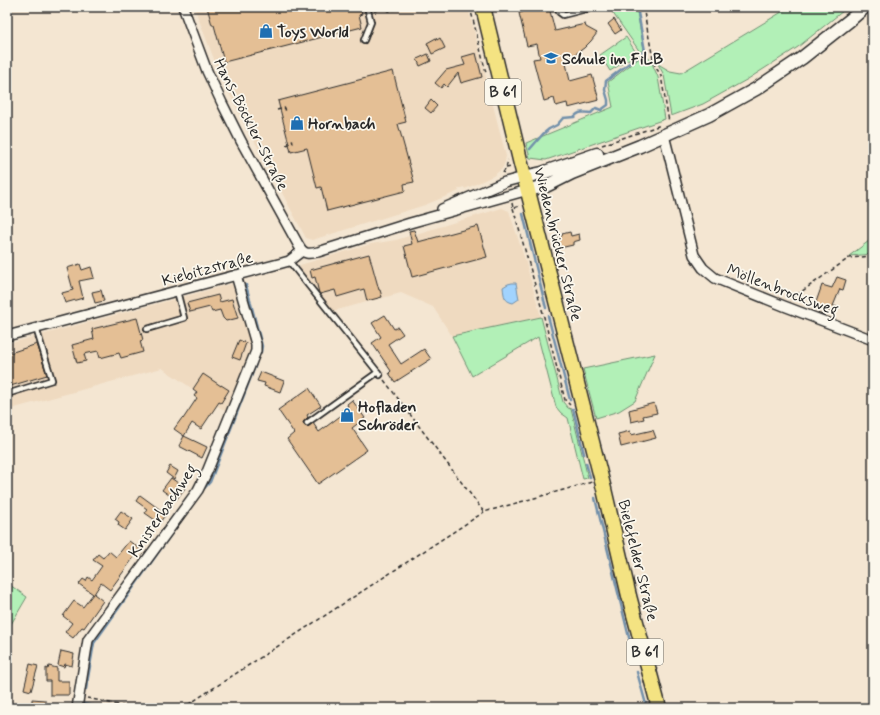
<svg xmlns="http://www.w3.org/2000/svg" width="880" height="715" font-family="Mynerve,sans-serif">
	<rect width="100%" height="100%" fill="#f4e6d2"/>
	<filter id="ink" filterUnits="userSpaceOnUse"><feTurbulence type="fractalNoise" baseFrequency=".025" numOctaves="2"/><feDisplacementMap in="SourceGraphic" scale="8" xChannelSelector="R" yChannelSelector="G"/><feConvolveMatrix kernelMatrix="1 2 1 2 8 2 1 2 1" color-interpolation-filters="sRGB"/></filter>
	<g filter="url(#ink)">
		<!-- built -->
		<path fill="#efdac0" d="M194,7H468L506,156L505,162L502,169L493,176L465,189L464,187L458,189L459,191L425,205L312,240L306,238L231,97L217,67Z
			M502,208L509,211L526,263L541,317L452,336L433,307L401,293L333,311L300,269V265L371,244L396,240Z
			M231,284L237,287L253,350L228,413L162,368L7,410V344Z"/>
		<!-- green -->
		<path fill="#b2f0b7" stroke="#6e8e71" d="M611,7H636L644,49L640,52L610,9Z
			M790,7H848L798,47L748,79L703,104L671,116L664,75L658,64L670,71L681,73Z
			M626,37L637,54L610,71L600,55Z
			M642,56L650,59L658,77L665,119L546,160L530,158L526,143L613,107L608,82Z
			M873,238V254L849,256Z
			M541,317L563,402L568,408L571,409L588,478L583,479L568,418L561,413L556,407L538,337L472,376L452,336Z
			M655,354L635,401L619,411L596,418L583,369Z
			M7,583L27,597L7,631Z"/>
		<!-- water -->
		<path fill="#a1d3fe" stroke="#7290aa" d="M512,283H516L519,299L513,303C504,301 504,296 503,287L508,284Z"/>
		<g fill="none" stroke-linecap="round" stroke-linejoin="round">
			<!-- stream -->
			<path stroke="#7290aa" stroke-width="2.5" d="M530,149L543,134L549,129L557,125L563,118L574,117C581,110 582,113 591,113L596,108L601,110L608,105V100L605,90L606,81L645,51L637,7
				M523,214L546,308
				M246,285L262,346L261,352
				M548,316L570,400
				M573,409L584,454
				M586,463L590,477
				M201,492L210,482L256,364
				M595,498L635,662
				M637,672L647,708
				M86,689L94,643L182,519
				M83,702V704L105,708"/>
		</g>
		<!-- building -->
		<path fill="#e4bf95" stroke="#2b2b2b" d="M207,7H360L362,14L359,15L362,27L224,62L214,25H212Z
			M522,7H549L555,31L585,24L586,27L597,33L591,41L584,48L574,55L565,59L570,81L592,75L599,100L568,108L567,103L556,106L554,98L544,101L533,59L540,58L537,44L527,46L519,13L523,12Z
			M614,19L621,30L615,34L608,24Z
			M436,38L437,40L440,38L445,48L432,54L427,43Z
			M476,53L482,77L461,83L458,73L447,87L444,84L441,88L435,83L446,70L465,65L462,57Z
			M428,54L431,61L420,66L417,59Z
			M393,71L406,122L398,124L414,182L404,184L405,191L327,211L321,187L317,188L307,148L291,152L278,101Z
			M431,100L437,106L431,113L425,108Z
			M478,226L487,257L412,277L404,246L412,244L409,231L414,230L418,242Z
			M570,232L571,236L579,234L580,240L573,242V245L560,248L557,237L562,236V234Z
			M369,254L379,290H380L382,297L367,301L364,289L337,297L335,290L320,294L319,293L315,277L312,278L310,270Z
			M80,264L82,270L91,267L94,278L79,281L83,298L65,303L62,293L73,290L67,268Z
			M837,277L846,280L843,290L840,289L833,306L837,307L835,314L827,311V310L815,305L822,285L832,288Z
			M101,290L104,301L95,303L92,292Z
			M218,295L220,302L232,299L238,318L226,321L223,318L220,310L212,312L210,307L190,312L187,303Z
			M385,315L394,329L398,327L403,334L388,344L401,364L424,349L431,359L395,382L389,373L391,371L372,343L381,337L372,323Z
			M137,318L143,340L140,341L143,352L121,358L119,353L100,358L98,351L84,354L86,361L77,363L72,345L94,339L92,329Z
			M239,340L246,343L240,360L232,357Z
			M37,344L47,375L7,387V354Z
			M261,372L284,381L280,392L264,386L265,383L257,381Z
			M203,374L221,386V385L229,390L221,403L219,402L201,429L192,423L184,436L174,429L182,418L183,419L197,398L194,396L197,392L193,389Z
			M309,388L321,406L307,415L308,417L303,422L304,425L305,426L308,427L313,423L319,432L343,414L341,411L348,406L347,404L352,400L365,418L352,428L367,450L318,484L287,439L294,433L278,410Z
			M654,403L657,413L643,416L644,419L631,422L629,410Z
			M653,430L656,438L621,447L618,434L630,431L631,435Z
			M184,436L207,447L202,458L179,446Z
			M170,466L178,471L174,479L166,473Z
			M171,478L185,488L176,500L162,490Z
			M140,495L166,514L160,522L156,519L155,520L145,513L147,509L136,501Z
			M121,511L133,519L125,530L118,525L119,522L115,519Z
			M129,541L140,549L110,590L101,583L94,594L103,601L84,628L82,627L73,638L65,632L72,623L63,616L74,601L83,607L93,594L79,584L83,579L86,581L88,577L92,580L102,566L93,560L98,554L103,558L109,551L116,557Z
			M61,651L74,654L72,666L65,664L64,667L58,665Z
			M30,664L38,666L31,691L24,689Z
			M49,666L57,668V681H69V695H50V681H46V668L48,669Z
			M32,699L45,700V708H32Z"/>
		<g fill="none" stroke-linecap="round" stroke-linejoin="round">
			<defs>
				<path id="service" d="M558,7L559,12L563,15L594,7
					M364,40L371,22L367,7
					M289,261L380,375
					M147,329L184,318L177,291
					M7,394L52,380L36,328
					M307,423L378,372"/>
				<path id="minor" d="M183,7L207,71L222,103L241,141L299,246C304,255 309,254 318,252L410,223L528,190
					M664,135L694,255L703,268L715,278L784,306L873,340
					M442,209L505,182L524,177
					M7,336L282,263L289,261L302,251
					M77,708L88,640L198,490L207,472L256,351V344L236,275"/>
				<path id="secondary" d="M524,177L542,173L597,154
					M528,190L546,186L572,173L640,146L709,115L756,89L802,58L850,20L865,7"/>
				<path id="primary" d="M483,7L520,160L604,489L629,596L659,708"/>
			</defs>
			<!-- service casing -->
			<use href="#service" stroke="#2b2b2b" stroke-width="8"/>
			<!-- minor casing -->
			<use href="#minor" stroke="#2b2b2b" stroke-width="12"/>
			<!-- secondary casing -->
			<use href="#secondary" stroke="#2b2b2b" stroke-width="15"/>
			<!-- primary casing -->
			<use href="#primary" stroke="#2b2b2b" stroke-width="17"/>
			<!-- path -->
			<path stroke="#2b2b2b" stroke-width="1.5" stroke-dasharray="4 3" stroke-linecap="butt" d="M470,7L486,73
				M643,7L654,64L661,76L669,122
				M374,11L385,8L389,11L404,7
				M277,110L285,108L286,113
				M286,145L293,143L292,138
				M602,145L661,125
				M506,168L511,167
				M503,173L506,168L508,160
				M512,203L513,208L520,206
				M513,208L543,313L565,400L570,405
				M791,299L849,258L873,256
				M384,380L484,512L592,482
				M87,698L133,708
				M182,708L186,706L484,512"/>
			<!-- service -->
			<use href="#service" stroke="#fbf7ec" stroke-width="4.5"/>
			<!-- minor -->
			<use href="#minor" stroke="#fbf7ec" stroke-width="9"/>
			<!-- secondary -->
			<use href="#secondary" stroke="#fbf7ec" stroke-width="12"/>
			<!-- primary -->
			<use href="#primary" stroke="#f4e382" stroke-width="14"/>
		</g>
	</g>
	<!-- icons -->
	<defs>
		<symbol id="shop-bare" viewBox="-9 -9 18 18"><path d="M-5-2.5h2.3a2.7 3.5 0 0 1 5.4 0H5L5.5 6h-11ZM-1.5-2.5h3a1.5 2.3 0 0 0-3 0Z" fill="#1f6fb2" stroke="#fbf7ec" stroke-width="2.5" paint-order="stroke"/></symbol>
		<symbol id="school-bare" viewBox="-9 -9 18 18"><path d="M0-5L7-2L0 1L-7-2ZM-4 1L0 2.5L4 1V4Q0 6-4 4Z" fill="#1f6fb2" stroke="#fbf7ec" stroke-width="2.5" paint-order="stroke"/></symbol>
	</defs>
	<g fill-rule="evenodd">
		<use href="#shop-bare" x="256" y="21" width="20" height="20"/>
		<use href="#school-bare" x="541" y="48" width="20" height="20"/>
		<use href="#shop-bare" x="287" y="113" width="20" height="20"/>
		<use href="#shop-bare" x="337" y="405" width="20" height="20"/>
	</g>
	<g text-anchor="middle" stroke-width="3.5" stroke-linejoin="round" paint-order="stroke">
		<!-- shield labels -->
		<g fill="#fbf7ec" stroke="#696865" stroke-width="1">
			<rect x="485" y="79" width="36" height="26" rx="3"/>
			<rect x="627" y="639" width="36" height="26" rx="3"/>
		</g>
		<g font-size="15" font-weight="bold" fill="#2b2b2b">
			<text x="503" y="97">B 61</text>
			<text x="645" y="657">B 61</text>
		</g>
		<!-- poi labels -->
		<g font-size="16" font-weight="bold" fill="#2b2b2b" stroke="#fbf7ec" text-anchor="start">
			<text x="277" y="37">Toys World</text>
			<text x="562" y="64">Schule im FiLB</text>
			<text x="308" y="129">Hornbach</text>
			<text x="358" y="412">Hofladen<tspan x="358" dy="18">Schröder</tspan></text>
		</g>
		<!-- street labels -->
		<g font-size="16" fill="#2b2b2b" stroke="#fbf7ec">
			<text transform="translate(252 124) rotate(63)" y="6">Hans-Böckler-Straße</text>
			<text transform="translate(559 244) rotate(76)" y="6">Wiedenbrücker Straße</text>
			<text transform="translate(207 268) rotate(-15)" y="6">Kiebitzstraße</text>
			<text transform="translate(783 289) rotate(21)" y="6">Möllenbrocksweg</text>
			<text transform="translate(162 510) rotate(-56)" y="6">Knisterbachweg</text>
			<text transform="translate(639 560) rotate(76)" y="6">Bielefelder Straße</text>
		</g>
	</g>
	<!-- margin -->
	<rect width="880" height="715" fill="none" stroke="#fbf7ec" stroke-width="24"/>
	<rect x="12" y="12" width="856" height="691" fill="none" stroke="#2b2b2b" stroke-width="1.5" filter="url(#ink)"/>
</svg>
